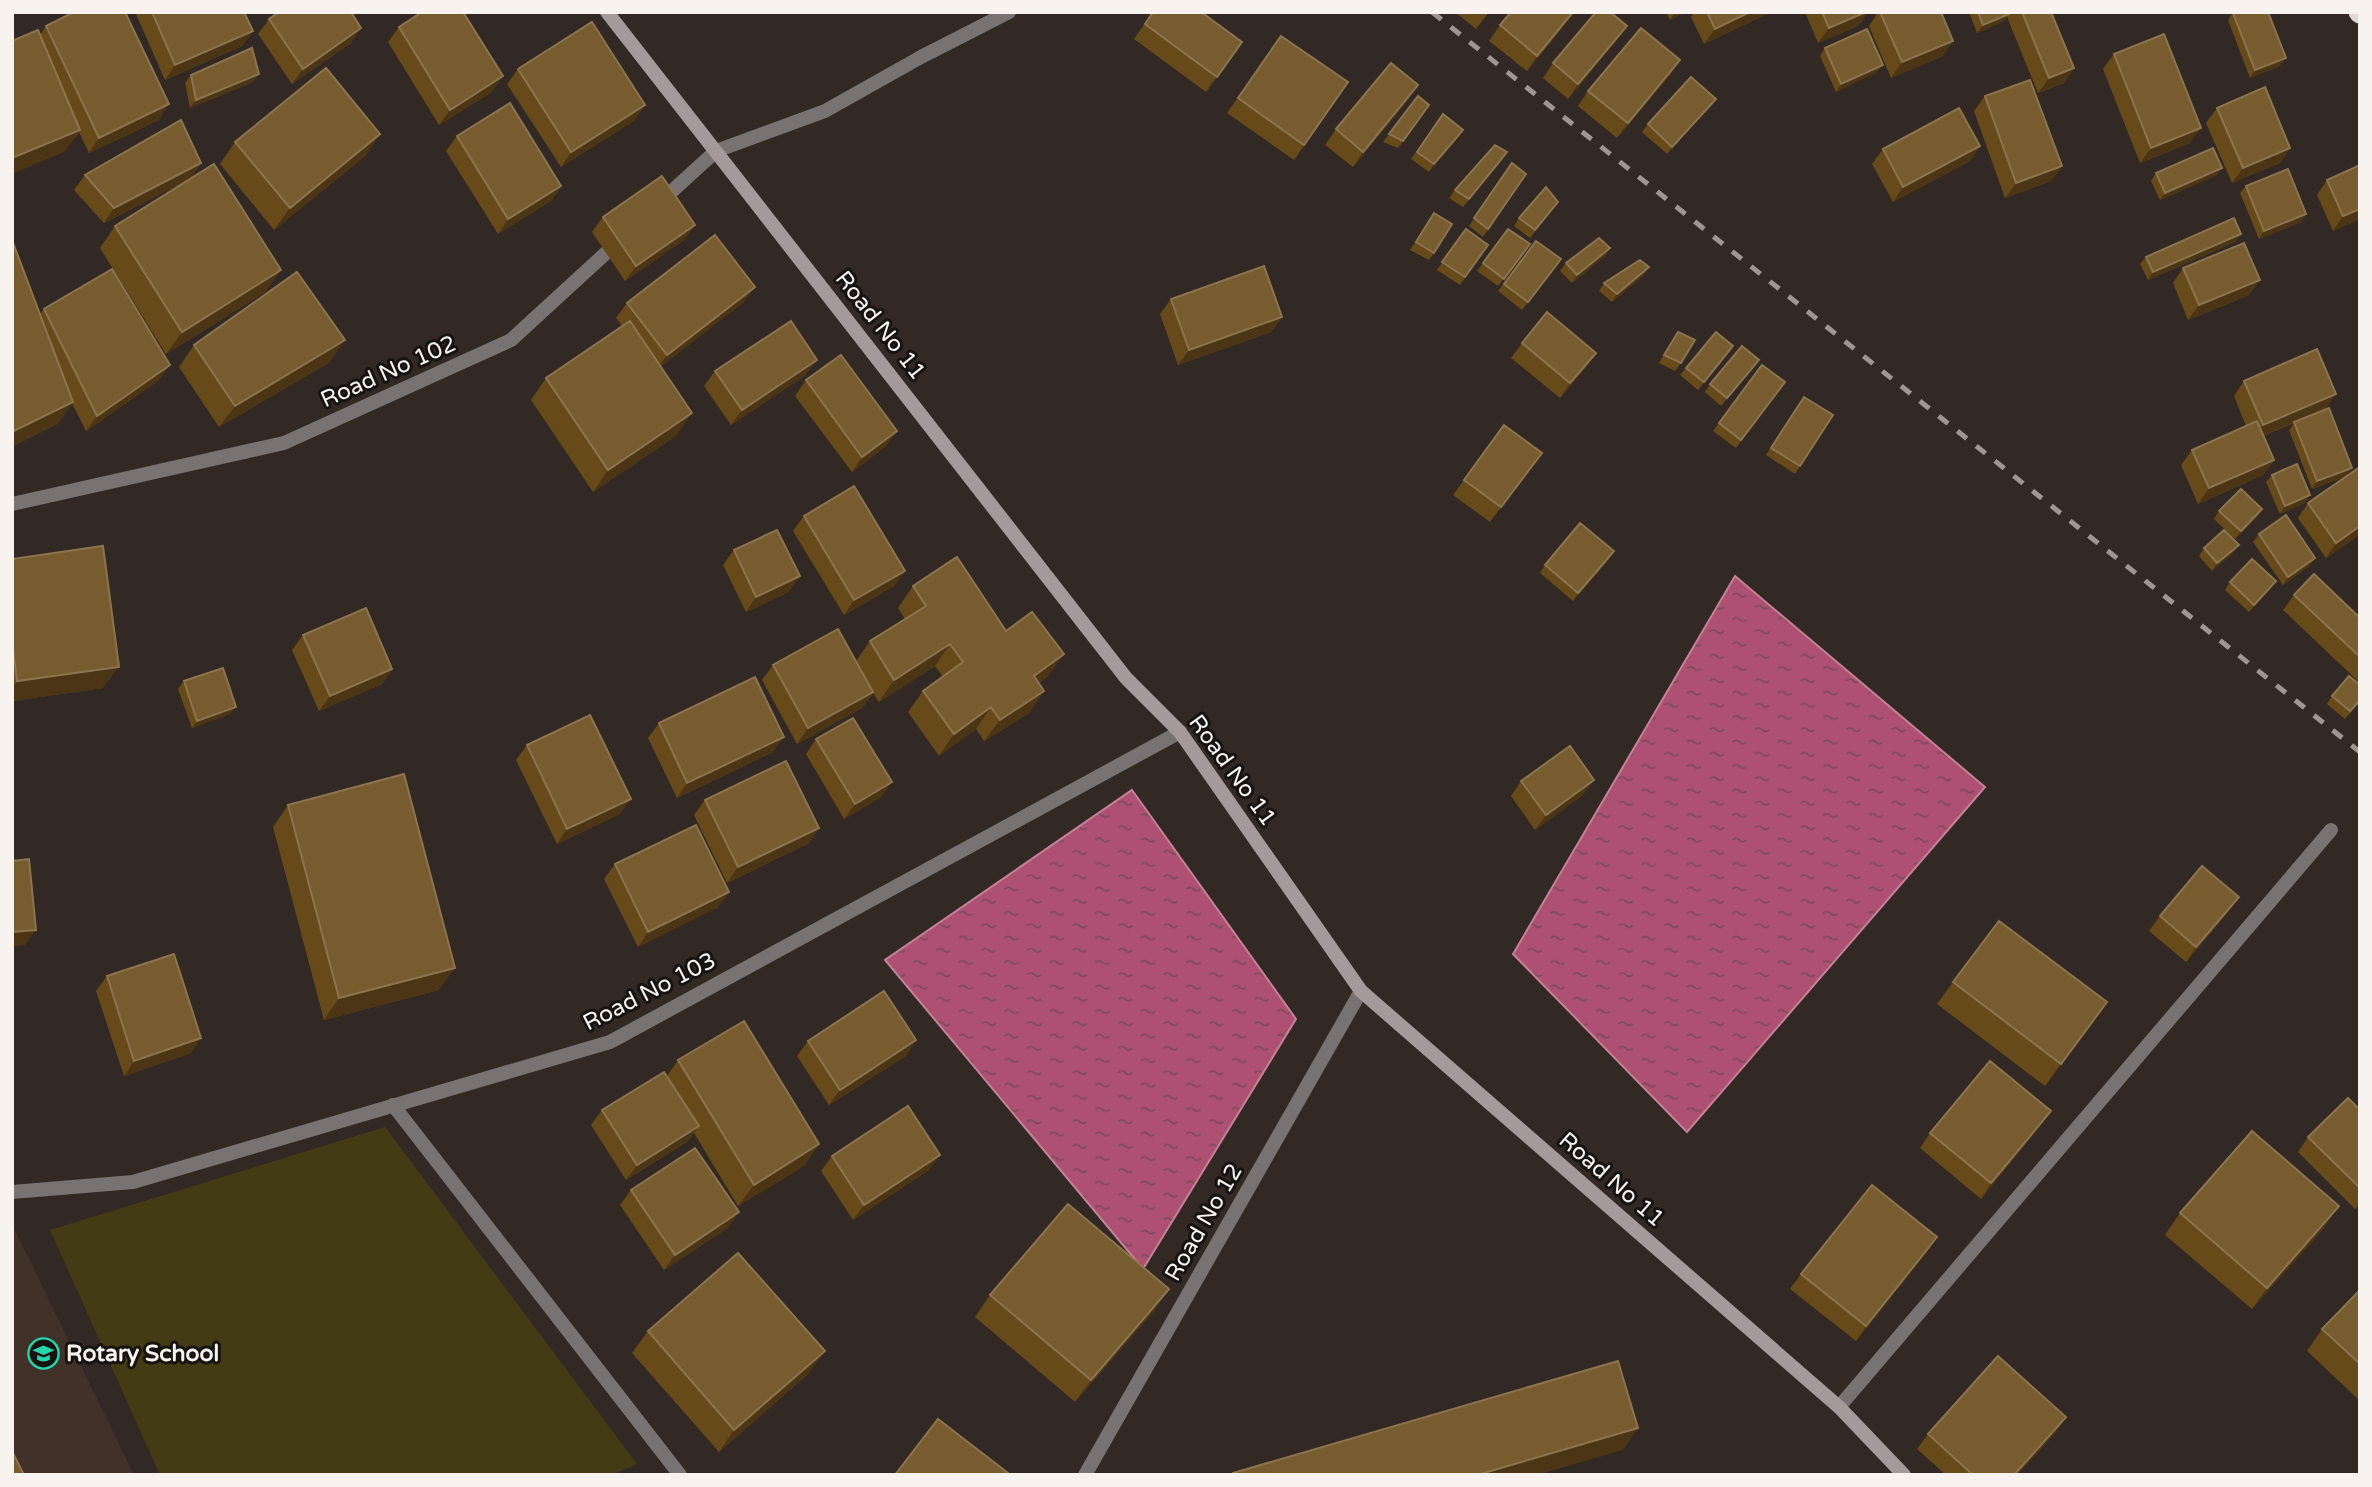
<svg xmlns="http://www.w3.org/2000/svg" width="2372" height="1487" font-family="'Varela Round',sans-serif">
	<defs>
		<pattern id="water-ripples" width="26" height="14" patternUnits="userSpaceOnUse" patternTransform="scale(1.75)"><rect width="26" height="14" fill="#ae5071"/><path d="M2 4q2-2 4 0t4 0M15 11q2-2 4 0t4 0" fill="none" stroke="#7c4c5c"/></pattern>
	</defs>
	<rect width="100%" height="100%" fill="#322924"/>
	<!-- built -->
	<path fill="#403129" d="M15,1230L134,1475H12V1231Z"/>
	<!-- green -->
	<path fill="#433b13" d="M385,1127L637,1464L611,1475H160L50,1230Z"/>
	<!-- water -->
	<path fill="url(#water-ripples)" stroke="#c48197" stroke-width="2" d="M1735,576L1985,787L1687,1132L1513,954Z
		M1132,790L1296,1019L1143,1269L885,960Z"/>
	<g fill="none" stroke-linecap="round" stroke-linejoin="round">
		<!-- street -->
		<path stroke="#787272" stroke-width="14" d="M659,203L716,151L825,111L921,57L1009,12
			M12,504L284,443L511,340L619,241
			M393,1105L680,1475
			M12,1192L133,1182L610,1042L1180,732
			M1839,1407L2331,830
			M1085,1475L1361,991"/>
		<!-- secondary -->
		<path stroke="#a49a9a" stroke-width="14" d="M607,12L1126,678L1180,732L1361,991L1839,1407L1904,1475"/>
		<!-- highway -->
		<path stroke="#e4d6d4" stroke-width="21" d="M2359,12L2360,13"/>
		<!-- rail -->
		<path stroke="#9d9691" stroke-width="5" stroke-dasharray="12 12" stroke-linecap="butt" d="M1432,12L2360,752"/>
	</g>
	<!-- wall -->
	<path fill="#674a19" d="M135,12H244L253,31L242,46L165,80Z
		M1153,12L1242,42L1206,92L1134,39Z
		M1455,12H1489L1476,29Z
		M1575,12L1527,71L1489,41L1500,25Z
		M1666,12H1685L1670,20Z
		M1694,12H1771L1704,44L1691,17Z
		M1805,12H1868L1858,26L1818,43Z
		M1878,12H1941L1943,56L1891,78L1869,26Z
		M1969,12H2051L2074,68L2064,83L2038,93L2007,17L2004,21L1977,33Z
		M2233,13L2280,66L2250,78L2228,20Z
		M269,19L351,43L292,84L258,34Z
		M46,26L159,120L89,153L79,132L64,152L40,35Z
		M1627,26L1616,41L1568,99L1543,78L1553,63Z
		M399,27L492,92L439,125L388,42Z
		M1281,36L1348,82L1294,160L1227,113Z
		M1825,48L1877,72L1836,92L1820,56Z
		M2114,54L2190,143L2140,163L2103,69Z
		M1680,60L1670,75L1617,138L1578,106L1588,91Z
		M518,69L635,120L561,167L507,84Z
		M191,75L253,82L190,108L185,83Z
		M1418,85L1408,100L1353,167L1325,145L1336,129Z
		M1985,96L2062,166L2051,181L2005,198L1974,111Z
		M1716,99L1710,106L1667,154L1642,132L1648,124Z
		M1429,105L1398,148L1383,142L1389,134Z
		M2217,108L2290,148L2280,163L2232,183L2206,123Z
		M1443,114L1463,130L1429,172L1411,159Z
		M380,134L365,156L274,230L220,164L235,142Z
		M457,136L561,186L551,201L498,234L446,151Z
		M1980,146L1970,161L1893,202L1872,164L1883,149Z
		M1502,160L1463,207L1449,198L1455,190Z
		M201,163L190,179L104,223L74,190L85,175Z
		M1512,163L1526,174L1483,237L1469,226Z
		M2360,165V219L2333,231L2317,195L2327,180Z
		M2156,173L2217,175L2160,200L2151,181Z
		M2246,186L2306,214L2301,222L2259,239L2240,193Z
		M1553,209L1530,238L1514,226L1519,218Z
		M1434,213V253L1429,260L1410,250Z
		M603,217L695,225L684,240L625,281L592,232Z
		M115,226L265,292L166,354L100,248Z
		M1466,229L1488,245L1460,285L1437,270Z
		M1508,229L1530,244L1498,286L1477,271Z
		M2241,234L2235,242L2148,280L2140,264L2146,257Z
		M1536,241L1561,259L1522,310L1498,291Z
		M1610,248L1605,256L1572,283L1560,271L1566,263Z
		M2183,268L2260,280L2249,295L2188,320L2173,283Z
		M1644,275L1612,302L1599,291L1604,283Z
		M1171,299L1282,317L1271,332L1178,365L1160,314Z
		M744,302L660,367L677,435L593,492L531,400L546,378L622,326L616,318L627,303Z
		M44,309L159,380L86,431L72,403L58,424L40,314Z
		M1678,332L1681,363L1675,371L1659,363Z
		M1522,343L1585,368L1560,398L1511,358Z
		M194,345L330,362L219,427L179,367Z
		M1733,346L1698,390L1680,375L1686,368Z
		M1762,365L1785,382L1736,448L1713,431Z
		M1753,367L1721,406L1705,392L1710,384Z
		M715,371L806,375L731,425L704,386Z
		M806,380L897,431L886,446L852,472L795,396Z
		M2244,381L2326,409L2347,476L2360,467V534L2326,558L2298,518L2308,503L2347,476L2312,489L2289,430L2294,423L2263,436L2274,460L2263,475L2198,504L2181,465L2192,450L2246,426L2234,396Z
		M1804,397L1833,415L1795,474L1766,455Z
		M1504,425L1531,468L1490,522L1453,495Z
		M2272,475L2305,503L2280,514L2266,482Z
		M2262,509L2257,517L2235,539L2214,519L2219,511Z
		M804,516L905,571L894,586L844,615L793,531Z
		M2259,534L2315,558L2309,566L2283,585L2253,542Z
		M2204,548L2233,553L2212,571L2199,556Z
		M734,550L789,592L746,612L723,565Z
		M12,559L103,688L12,701Z
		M1609,559L1573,601L1540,573L1545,565Z
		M2276,581L2270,589L2249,612L2225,590L2230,582Z
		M913,586L1006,631L1064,654L1048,676L1039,683L1044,691L1029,713L984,741L976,729L939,756L908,712L923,691L943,677L935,666L879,702L873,693L862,708L797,744L762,680L773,665L856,661L870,641L905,619L898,608Z
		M2294,595L2360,618V683L2283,610Z
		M303,635L392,669L382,684L319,711L292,650Z
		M184,681L230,714L192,728L178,689Z
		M2360,685V702L2345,719L2327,704L2332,696Z
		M659,723L773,752L677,798L648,738Z
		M816,739L892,782L881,797L844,819L806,754Z
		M527,745L620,814L557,844L516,760Z
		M1521,781L1583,795L1535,830L1511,796Z
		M705,800L819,828L809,843L727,883L694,815Z
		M288,805L439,990L324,1020L273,827Z
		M615,864L729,892L718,907L638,947L604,879Z
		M2239,897L2228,912L2186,962L2149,931L2160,916Z
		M107,976L201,1038L191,1053L124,1076L96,991Z
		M1953,982L2107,1002L2045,1086L1937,1004Z
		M916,1040L906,1056L829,1105L797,1056L808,1041Z
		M678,1060L819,1144L804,1166L738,1206L694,1133L688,1141L626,1180L591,1125L602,1110L667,1076Z
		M2360,1110V1204L2355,1209L2298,1152L2308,1137Z
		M2051,1111L2040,1126L1981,1199L1920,1148L1930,1133Z
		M832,1156L929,1170L853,1220L821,1171Z
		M631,1190L729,1227L664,1270L620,1205Z
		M2180,1213L2324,1228L2252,1309L2165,1235Z
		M1927,1252L1856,1341L1790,1289L1801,1274Z
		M2360,1290V1401L2307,1351L2322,1329Z
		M990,1295L1154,1311L1075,1402L975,1317Z
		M648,1331L809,1373L719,1452L632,1353Z
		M2056,1432L2017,1475H1946L1917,1449L1928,1434Z"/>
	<!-- shaded-wall -->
	<path fill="#4b3514" d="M1573,12H1575L1527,71L1537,56Z
		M1675,12H1685L1670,20Z
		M1750,12H1771L1704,44L1715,29Z
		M1866,12H1868L1858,26L1818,43L1829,28Z
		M2009,14L2004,21L1977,33L1983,25Z
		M1627,26L1616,41L1568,99L1578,84Z
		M361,28L351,43L292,84L303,69Z
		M253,31L242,46L165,80L175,65Z
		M1953,41L1943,56L1891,78L1902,62Z
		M2286,58L2280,66L2250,78L2255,70Z
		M1680,60L1670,75L1617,138L1628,123Z
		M1883,65L1877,72L1836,92L1841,84Z
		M2074,68L2064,83L2038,93L2049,78Z
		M259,74L253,82L190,108L196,100Z
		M503,76L492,92L439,125L450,110Z
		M1418,85L1408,100L1353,167L1363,152Z
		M1716,99L1710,106L1667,154L1672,147Z
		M169,104L159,120L89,153L99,138Z
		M645,105L635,120L561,167L571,152Z
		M2201,128L2190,143L2140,163L2151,148Z
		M80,130L64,152L12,174V158Z
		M1463,130L1458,138L1429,172L1434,164Z
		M380,134L365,156L274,230L290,208Z
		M1980,146L1970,161L1893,202L1903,187Z
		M2290,148L2280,163L2232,183L2243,168Z
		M201,163L190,179L104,223L114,208Z
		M2062,166L2051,181L2005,198L2016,183Z
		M2222,168L2217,175L2160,200L2165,193Z
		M561,186L551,201L498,234L508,219Z
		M2360,209V219L2333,231L2343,216Z
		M2306,214L2301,222L2259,239L2264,231Z
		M695,225L684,240L625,281L636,266Z
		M2241,234L2235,242L2148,280L2153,272Z
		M1610,248L1605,256L1572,283L1577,275Z
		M1649,267L1644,275L1612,302L1617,294Z
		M281,270L265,292L166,354L182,332Z
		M2260,280L2249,295L2188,320L2199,305Z
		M755,287L744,302L656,370L667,355Z
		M1282,317L1271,332L1178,365L1189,350Z
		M345,340L330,362L219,427L235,406Z
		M1596,353L1585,368L1560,398L1570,383Z
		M817,360L806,375L731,425L742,410Z
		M170,365L159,380L86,431L97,416Z
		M2336,394L2326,409L2252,440L2263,425Z
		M73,402L58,424L12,447V432Z
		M692,413L677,435L593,492L608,470Z
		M897,431L886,446L852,472L862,457Z
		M2274,460L2263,475L2198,504L2209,488Z
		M2352,468L2347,476L2312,489L2317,481Z
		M2310,495L2305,503L2280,514L2285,506Z
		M2262,509L2257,517L2235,539L2241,531Z
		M2360,526V534L2326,558L2336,543Z
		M2239,545L2233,553L2212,571L2217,563Z
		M1614,551L1609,559L1573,601L1578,593Z
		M2315,558L2309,566L2283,585L2288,577Z
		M905,571L894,586L844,615L854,600Z
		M800,576L789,592L746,612L756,597Z
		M2276,581L2270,589L2249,612L2254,605Z
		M950,644L935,666L879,702L894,680Z
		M1064,654L1048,676L1019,698L1034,676Z
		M119,667L103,688L12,701V688L17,681Z
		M392,669L382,684L319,711L330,696Z
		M1044,691L1029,713L984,741L1000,720Z
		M873,692L862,708L797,744L808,728Z
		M236,707L230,714L192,728L197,721Z
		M991,707L976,729L939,756L954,734Z
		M784,737L773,752L677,798L687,783Z
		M1594,780L1583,795L1535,830L1546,815Z
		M892,782L881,797L844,819L855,804Z
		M631,799L620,814L557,844L567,829Z
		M819,828L809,843L727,883L738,867Z
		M729,892L718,907L638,947L648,932Z
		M2239,897L2228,912L2186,962L2196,947Z
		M36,930L25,945L12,946V932Z
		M455,968L439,990L324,1020L339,998Z
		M2107,1002L2092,1024L2045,1086L2061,1064Z
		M201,1038L191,1053L124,1076L134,1061Z
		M916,1040L906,1056L829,1105L840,1090Z
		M2051,1111L2040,1126L1981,1199L1991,1183Z
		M699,1126L688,1141L626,1180L637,1165Z
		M819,1144L804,1166L738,1206L754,1185Z
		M940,1155L929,1170L853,1220L864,1205Z
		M2339,1206L2324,1228L2252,1309L2267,1288Z
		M739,1212L729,1227L664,1270L675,1255Z
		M1937,1237L1927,1252L1856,1341L1866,1326Z
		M1169,1289L1154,1311L1075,1402L1091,1380Z
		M825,1351L809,1373L719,1452L734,1430Z
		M2066,1417L2056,1432L2017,1475H2014Z
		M1638,1428L1623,1450L1537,1475H1477Z"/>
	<!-- building -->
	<path fill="#775c30" stroke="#8b744e" stroke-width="2" d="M74,12H125L169,104L99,138L46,26Z
		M152,12H244L253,31L175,65Z
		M279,12H351L361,28L303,69L269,19Z
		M422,12H463L503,76L450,110L399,27Z
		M1153,12H1201L1242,42L1217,77L1145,24Z
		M1511,12H1573L1537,56L1500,25Z
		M1596,12H1610L1627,26L1578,84L1553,63Z
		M1707,12H1750L1715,29Z
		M1822,12H1866L1829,28Z
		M1880,12H1941L1953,41L1902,62Z
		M1978,12H2009V14L1983,25Z
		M2022,12H2051L2074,68L2049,78Z
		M2234,12H2268L2286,58L2255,70L2233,13Z
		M592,22L645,105L571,152L518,69Z
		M1641,28L1680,60L1628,123L1588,91Z
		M1867,29L1883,65L1841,84L1825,48Z
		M38,30L80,130L12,158V41Z
		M2164,34L2201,128L2151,148L2114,54Z
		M1281,36L1348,82L1304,145L1238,98Z
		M252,48L259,74L196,100L191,75Z
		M1391,63L1418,85L1363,152L1336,129Z
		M326,68L380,134L290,208L235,142Z
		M1691,77L1716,99L1672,147L1648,124Z
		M2030,80L2062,166L2016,183L1985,96Z
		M2265,87L2290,148L2243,168L2217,108Z
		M1418,96L1429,105L1403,141L1389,134Z
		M510,103L561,186L508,219L457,136Z
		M1959,108L1980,146L1903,187L1883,149Z
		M1443,114L1463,130L1434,164L1417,152Z
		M181,120L201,163L114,208L85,175Z
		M1495,145L1507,152L1469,199L1455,190Z
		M2213,148L2222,168L2165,193L2156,173Z
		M1512,163L1526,174L1488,229L1474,218Z
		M214,164L281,270L182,332L115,226Z
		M2360,165V209L2343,216L2327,180Z
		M2288,169L2306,214L2264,231L2246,186Z
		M662,176L695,225L636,266L603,217Z
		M1546,187L1558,202L1535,230L1519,218Z
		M1434,213L1452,224L1434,253L1416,242Z
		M2234,218L2241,234L2153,272L2146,257Z
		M1466,229L1488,245L1465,277L1442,262Z
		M1508,229L1530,244L1504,279L1483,263Z
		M715,235L755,287L667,355L627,303Z
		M1599,238L1610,248L1577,275L1566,263Z
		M12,240L73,402L12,432Z
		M1536,241L1561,259L1528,302L1504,284Z
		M2244,243L2260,280L2199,305L2183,268Z
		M1640,260L1649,267L1617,294L1604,283Z
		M1264,266L1282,317L1189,350L1171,299Z
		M112,269L170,365L97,416L44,309Z
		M297,272L345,340L235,406L194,345Z
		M1547,312L1596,353L1570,383L1522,343Z
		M630,321L692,413L608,470L546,378Z
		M791,321L817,360L742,410L715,371Z
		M1678,332L1695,340L1681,363L1664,355Z
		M1716,332L1733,346L1704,382L1686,368Z
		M1742,346L1759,360L1727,398L1710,384Z
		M2317,349L2336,394L2263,425L2244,381Z
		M841,355L897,431L862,457L806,380Z
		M1762,365L1785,382L1741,440L1719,423Z
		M1804,397L1833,415L1800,466L1771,448Z
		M2329,408L2352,468L2317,481L2294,422Z
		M2257,421L2274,460L2209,488L2192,450Z
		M1504,425L1542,453L1501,507L1464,480Z
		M2297,464L2310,495L2285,506L2272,475Z
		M2360,467V526L2336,543L2308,503Z
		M854,486L905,571L854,600L804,516Z
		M2241,489L2262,509L2241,531L2219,511Z
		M2286,515L2315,558L2288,577L2259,534Z
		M1580,523L1614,551L1578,593L1545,565Z
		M777,530L800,576L756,597L734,550Z
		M2224,530L2239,545L2217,563L2204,548Z
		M103,546L119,667L17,681L12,642V559Z
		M957,557L1006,631L1032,612L1064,654L1034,676L1044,691L1000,720L991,707L954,734L923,691L963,662L950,644L894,680L870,641L926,606L913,586Z
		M2252,559L2276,581L2254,605L2230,582Z
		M2314,574L2360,618V657L2294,595Z
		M366,608L392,669L330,696L303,635Z
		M838,629L873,692L808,728L773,665Z
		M223,668L236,707L197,721L184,681Z
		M2349,676L2360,685V700L2350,711L2332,696Z
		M755,677L784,737L687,783L659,723Z
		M590,715L631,799L567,829L527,745Z
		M853,718L892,782L855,804L816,739Z
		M1570,746L1594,780L1546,815L1521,781Z
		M786,761L819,828L738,867L705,800Z
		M404,774L455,968L339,998L288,805Z
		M696,825L729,892L648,932L615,864Z
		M29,859L36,930L12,932V861Z
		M2202,866L2239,897L2196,947L2160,916Z
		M1999,921L2107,1002L2061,1064L1953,982Z
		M174,954L201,1038L134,1061L107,976Z
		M884,991L916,1040L840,1090L808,1041Z
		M744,1021L819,1144L754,1185L678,1060Z
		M1990,1061L2051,1111L1991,1183L1930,1133Z
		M664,1072L699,1126L637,1165L602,1110Z
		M2348,1098L2360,1110V1188L2308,1137Z
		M908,1106L940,1155L864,1205L832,1156Z
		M2252,1131L2339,1206L2267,1288L2180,1213Z
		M695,1148L739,1212L675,1255L631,1190Z
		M1872,1185L1937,1237L1866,1326L1801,1274Z
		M1068,1204L1169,1289L1091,1380L990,1295Z
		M738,1253L825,1351L734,1430L648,1331Z
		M2360,1290V1364L2322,1329Z
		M1998,1356L2066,1417L2014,1475H1973L1928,1434Z
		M1618,1361L1638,1428L1477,1475H1233V1473Z
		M938,1419L1008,1473L1007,1475H895Z
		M12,1451L24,1475H12Z"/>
	<!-- icons -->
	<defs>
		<symbol id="school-ring" viewBox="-11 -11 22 22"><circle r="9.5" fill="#171311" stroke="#27d5ad" stroke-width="1.5"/><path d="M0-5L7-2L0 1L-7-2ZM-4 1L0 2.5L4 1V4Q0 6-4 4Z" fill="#27d5ad"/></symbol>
	</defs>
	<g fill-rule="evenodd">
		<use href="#school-ring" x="26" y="1336" width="35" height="35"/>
	</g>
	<g text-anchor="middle" stroke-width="6" stroke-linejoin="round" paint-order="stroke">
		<!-- street labels -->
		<g font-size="23" fill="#f9f3ef" stroke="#171311">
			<text transform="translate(881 325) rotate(52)" y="8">Road No 11</text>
			<text transform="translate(388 371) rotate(-24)" y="8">Road No 102</text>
			<text transform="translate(1233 770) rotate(54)" y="8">Road No 11</text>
			<text transform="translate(649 991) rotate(-27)" y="8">Road No 103</text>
			<text transform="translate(1612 1179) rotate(41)" y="8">Road No 11</text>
			<text transform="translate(1203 1222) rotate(-60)" y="8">Road No 12</text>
		</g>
		<!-- poi labels -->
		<g font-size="23" font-weight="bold" fill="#f9f3ef" stroke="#171311" text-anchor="start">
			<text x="66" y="1361">Rotary School</text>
		</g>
	</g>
	<!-- border -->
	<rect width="2372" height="1487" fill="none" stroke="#f9f3ef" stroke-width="28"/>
</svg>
